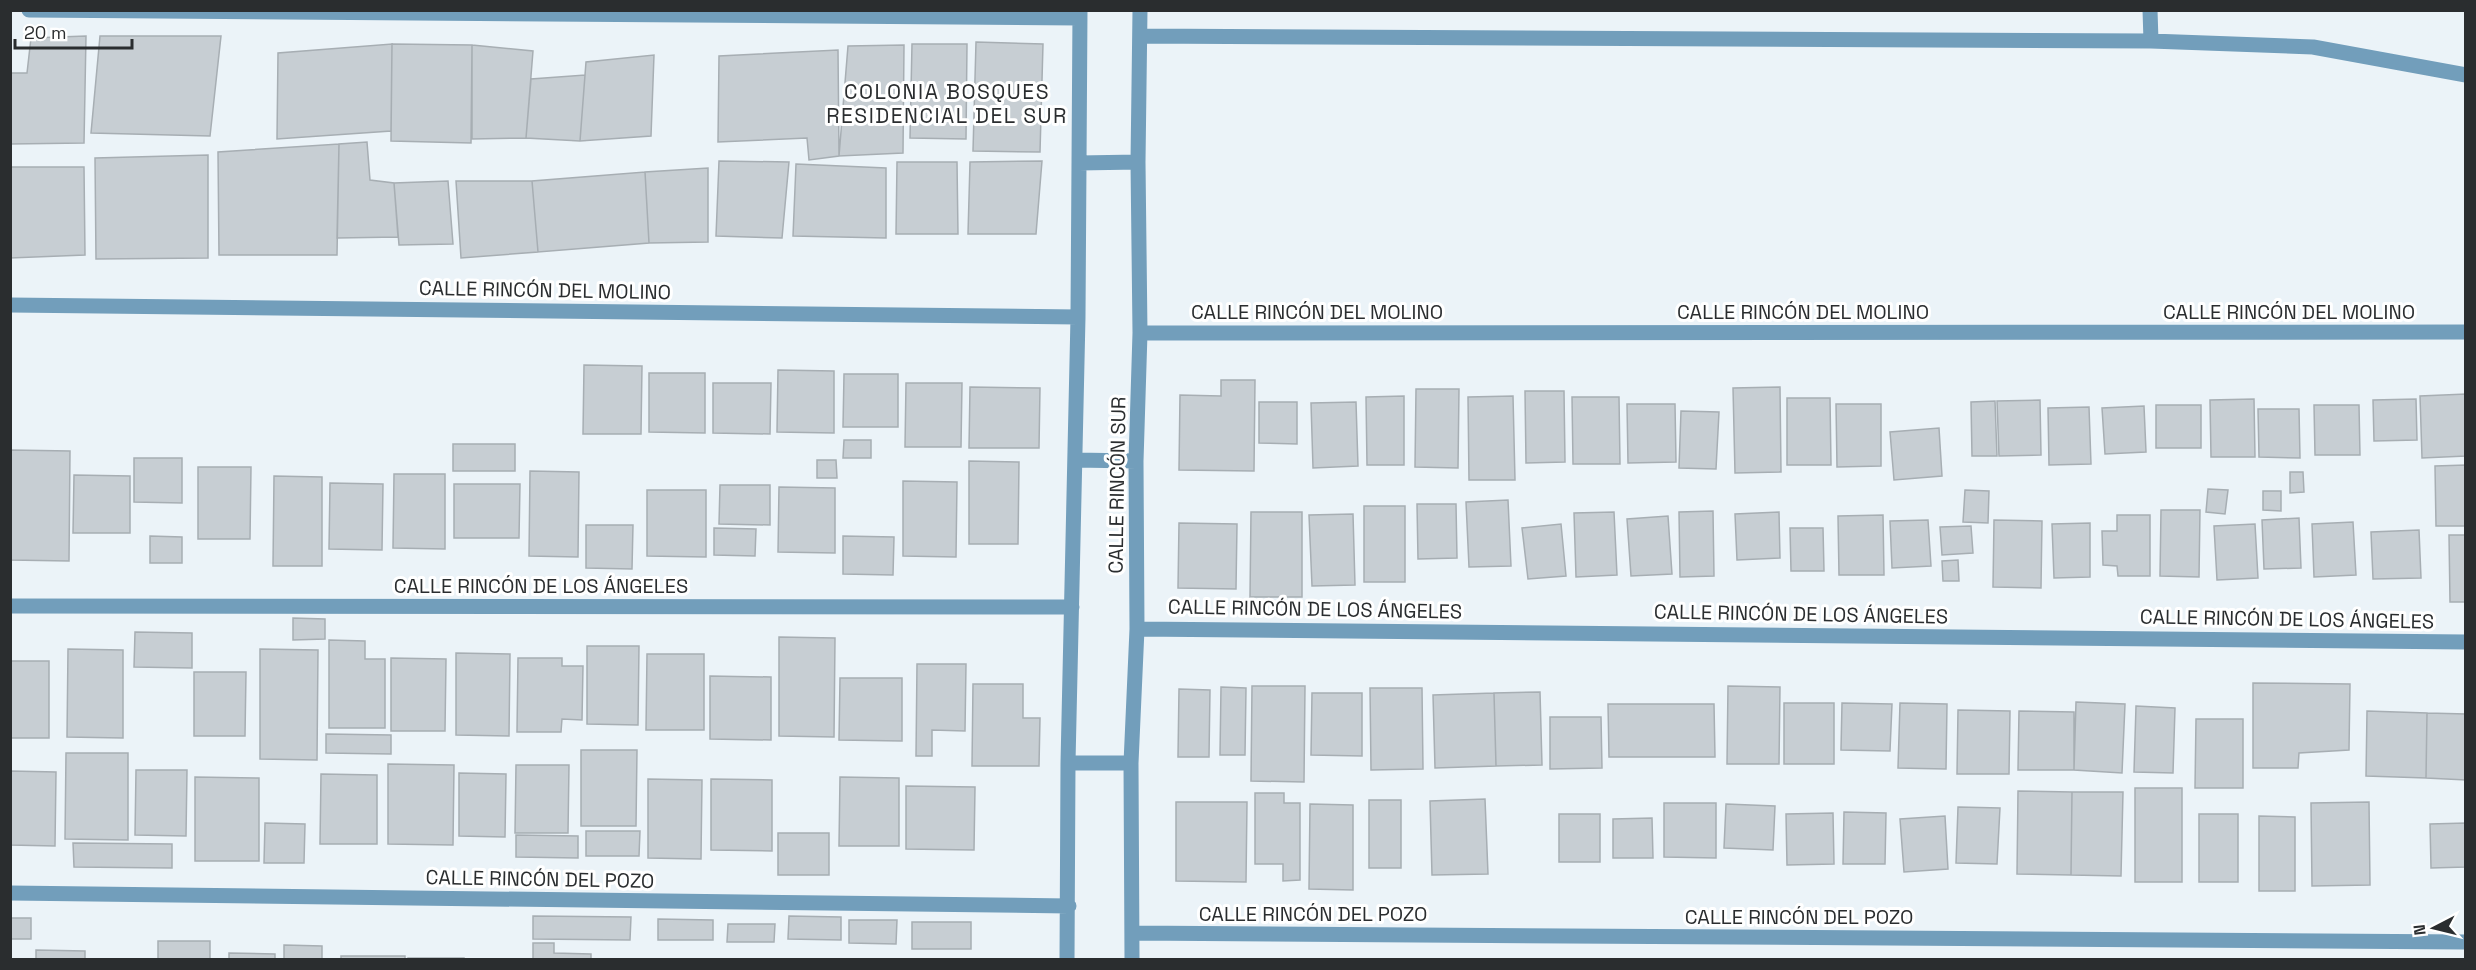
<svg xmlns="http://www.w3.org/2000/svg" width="2476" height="970" font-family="'Space Grotesk',sans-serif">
	<rect width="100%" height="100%" fill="#ebf3f8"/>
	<!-- building -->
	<path fill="#c7ced3" stroke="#a7aeb3" stroke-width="1.5" d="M86,36L84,143L10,144V73H27L31,38Z
		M100,36H221L210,136L91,133Z
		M976,42L1043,44L1040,152L973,151Z
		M392,44L391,131L277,139L278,53Z
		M392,44L472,45L471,143L391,141Z
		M912,44H967L966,139L910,138Z
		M472,45L533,51L526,138L472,139Z
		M904,45L903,153L839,156L848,46Z
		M838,50L839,156L809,160L807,138L718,142L719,56Z
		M654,55L651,136L580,141L586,62Z
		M585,75L580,141L526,138L531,79Z
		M367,142L370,180L394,183L398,237L337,238L339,144Z
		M339,144L337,255H219L218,152Z
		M208,155V258L96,259L95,158Z
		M719,161L789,162L782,238L716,236Z
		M1042,161L1036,234H968L970,162Z
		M897,162H957L958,234H896Z
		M796,164L886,168V238L793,236Z
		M10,167H84L85,255L10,258Z
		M708,168V242L649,243L645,172Z
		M645,172L649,243L538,252L532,181Z
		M448,181L453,244L399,245L394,183Z
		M456,181H532L538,252L461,258Z
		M584,365L642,366L641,434H583Z
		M778,370L834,371V433L777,432Z
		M649,373H705V433L649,432Z
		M844,374H898V427H843Z
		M1221,380H1255L1254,471L1179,470L1180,395L1221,396Z
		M713,383H771L770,434L713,433Z
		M906,383H962L961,447H905Z
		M970,387L1040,388L1039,448H969Z
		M1780,387L1781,472L1735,473L1733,388Z
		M1416,389H1459L1458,468L1415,467Z
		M1525,391H1564L1565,462L1526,463Z
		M2466,394V456L2422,458L2420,396Z
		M1404,396V465H1367L1366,397Z
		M1513,396L1515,480H1469L1468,397Z
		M1572,397H1619L1620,464H1573Z
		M1787,398H1830L1831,465H1787Z
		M2254,399L2255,457H2211L2210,400Z
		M2416,399L2417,440L2374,441L2373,400Z
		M2040,400L2041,455L1999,456L1997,401Z
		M1995,401L1997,456H1972L1971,402Z
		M1259,402H1297V444L1259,443Z
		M1356,402L1358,466L1313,468L1311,403Z
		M1627,404H1675L1676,462L1628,463Z
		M1836,404H1881V466L1837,467Z
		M2156,405H2201V448H2156Z
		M2314,405H2359L2360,455H2315Z
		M2144,406L2146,452L2105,454L2102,408Z
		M2089,407L2091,464L2049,465L2048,408Z
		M2258,409H2299L2300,458L2259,457Z
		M1681,411L1719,412L1716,469L1679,468Z
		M1939,428L1942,476L1894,480L1890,432Z
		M844,440H871V458H843Z
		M453,444H515V471H453Z
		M10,450L70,451L69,561L10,560Z
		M134,458H182V503L134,502Z
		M817,460H836L837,478H817Z
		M969,461L1019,462L1018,544H969Z
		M2466,465V526H2436L2435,466Z
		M198,467H251L250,539H198Z
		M530,471L579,472L578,557L529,556Z
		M2290,472H2303L2304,492L2290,493Z
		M394,474H445V549L393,548Z
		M74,475L130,476V533H73Z
		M274,476L322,477V566H273Z
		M903,481L957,482L956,557L903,556Z
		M330,483L383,484L382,550L329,549Z
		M454,484H520L519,538H454Z
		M720,485H770V525L719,524Z
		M779,487L835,488V553L778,552Z
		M2208,489L2228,490L2225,514L2206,512Z
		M647,490H706V557L647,556Z
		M1965,490L1989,491L1988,523L1963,522Z
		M2263,491H2281V511L2263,510Z
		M1508,500L1511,566L1469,567L1466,502Z
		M1417,504H1456L1457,558L1418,559Z
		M1364,506H1405V582H1364Z
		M2161,510H2200L2199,577L2160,576Z
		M1713,511L1714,576L1680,577L1679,512Z
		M1251,512H1302V597H1250Z
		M1614,512L1617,575L1576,577L1574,513Z
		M1779,512L1780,558L1737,560L1735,514Z
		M1353,514L1355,585L1312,586L1309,515Z
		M1883,515L1884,575H1839L1838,516Z
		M2117,515H2150V576H2118L2117,566L2103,565L2102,531H2117Z
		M1668,516L1672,574L1631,576L1627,519Z
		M2299,518L2301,568L2264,569L2262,520Z
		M1928,520L1931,566L1892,568L1890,521Z
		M1994,520L2042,521L2041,588L1993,587Z
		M2353,522L2356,575L2314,577L2312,524Z
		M1179,523L1237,524L1236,589L1178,588Z
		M2090,523V577L2054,578L2052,524Z
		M1561,524L1566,576L1528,579L1522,528Z
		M2255,524L2258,578L2217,580L2214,526Z
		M586,525H633L632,569L586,568Z
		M1971,526L1973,553L1942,555L1940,527Z
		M714,528L756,529L755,556L714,555Z
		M1790,528H1823L1824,571H1791Z
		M2419,530L2421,578L2373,579L2371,532Z
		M2449,535H2466V602H2450Z
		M150,536L182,537V563H150Z
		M843,536L894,537L893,575L843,574Z
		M1958,560L1959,581H1943L1942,561Z
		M293,618L325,619V639L293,640Z
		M135,632L192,633V668L134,667Z
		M779,637L835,638L834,737L779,736Z
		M329,640L365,641V659H385V728H329Z
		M587,646H639L638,725L587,724Z
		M68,649L123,650V738L67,737Z
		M260,649L318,650L317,760L260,759Z
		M456,653L510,654L509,736L456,735Z
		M647,654H704V730H646Z
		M391,658L446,659L445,731H391Z
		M518,658H562V666H583L582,720L562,719L561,732H517Z
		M10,661H49V738H10Z
		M917,664H966L965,731L932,730V756H916Z
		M194,672H246L245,736H194Z
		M710,676L771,677V740L710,739Z
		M840,678H902V741L839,740Z
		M2253,683L2350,684L2349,750L2299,753L2298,768H2253Z
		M973,684H1023V718H1040L1039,766H972Z
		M1252,686H1305L1304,782L1251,781Z
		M1728,686L1780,687L1779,764H1727Z
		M1221,687L1246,688L1245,755H1220Z
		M1370,688H1422L1423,769L1371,770Z
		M1179,689L1210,690L1209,757H1178Z
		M1540,692L1542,765L1496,766L1494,693Z
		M1312,693H1362V756L1311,755Z
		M1494,693L1496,766L1435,768L1433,695Z
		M2076,702L2125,704L2122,773L2074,770Z
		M1784,703H1834V764H1784Z
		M1842,703L1892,704L1890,751L1841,750Z
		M1900,703L1947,704L1946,769L1898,768Z
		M1608,704H1714L1715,757H1609Z
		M2136,706L2175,708L2173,773L2134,772Z
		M1958,710L2010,711L2009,774H1957Z
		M2019,711L2074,712V770H2018Z
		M2367,711L2427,713L2426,778L2366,776Z
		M2427,713L2466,714V780L2426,778Z
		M1550,717H1601L1602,768L1550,769Z
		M2196,719H2243V788H2195Z
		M326,734L391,735V754L326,753Z
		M581,750H637L636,826H581Z
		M66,753H128V840L65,839Z
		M388,764L454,765L453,845L388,844Z
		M516,765H569L568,833H515Z
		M136,770H187L186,836L135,835Z
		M10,771L56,772L55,846L10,845Z
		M459,773L506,774L505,837L459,836Z
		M321,774L377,775V844H320Z
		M195,777L259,778V861H195Z
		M840,777L899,778V846H839Z
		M648,779L702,780L701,859L648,858Z
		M711,779L772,780V851L711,850Z
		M906,786L975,787L974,850L906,849Z
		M2135,788H2182V882H2135Z
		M2018,791L2072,792L2071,875L2017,874Z
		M2072,792H2123L2121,876L2071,875Z
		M1255,793H1284V803H1300V880L1283,881V864H1255Z
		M1485,799L1488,874L1432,875L1430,801Z
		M1369,800H1401V868H1369Z
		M1176,802H1247L1246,882L1176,881Z
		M2369,802L2370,885L2312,886L2311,803Z
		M1664,803H1716V858L1664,857Z
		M1310,804L1353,805V890L1309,889Z
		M1726,804L1775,806L1773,850L1724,848Z
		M1958,807L2000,808L1997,864L1956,863Z
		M1844,812L1886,813L1885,864H1843Z
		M1833,813L1834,864L1787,865L1786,814Z
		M1559,814H1600V862H1559Z
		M2199,814H2238V882H2199Z
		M1945,816L1948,869L1904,872L1900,819Z
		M2259,816L2295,817V891H2259Z
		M1652,818L1653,858H1613V819Z
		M265,823L305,824L304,863H264Z
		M2466,823V867L2431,868L2430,824Z
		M586,831H640L639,856H586Z
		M778,833H829V875H778Z
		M516,835L578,836V858L516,857Z
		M73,843L172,844V868L74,867Z
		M533,916L631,917L630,940L533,939Z
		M789,916L841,917V940L788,939Z
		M10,918H31V939H10Z
		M658,919L713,920V940H658Z
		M849,920H897L896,944L849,943Z
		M912,922H971V949H912Z
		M728,924H775L774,942H727Z
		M158,941H210V960H158Z
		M533,943H554V953L591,954V960H533Z
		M284,945L322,946V960H284Z
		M36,950L85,951V960H36Z
		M229,953L275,954V960H229Z
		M341,956H405V960H341Z
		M408,958H464V960H408Z"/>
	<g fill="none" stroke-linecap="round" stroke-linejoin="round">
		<!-- minor -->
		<path stroke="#729ebb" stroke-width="15" d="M29,10L1080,18
			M2150,10L2151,41
			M1140,36L2151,41L2313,47L2466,75
			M1079,163L1138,162
			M10,305L1078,317
			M1140,333L2466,332
			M1075,460L1136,461
			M10,606L1072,607
			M1137,629L2466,642
			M1068,763H1131
			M10,893L1069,906
			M1132,933L2466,942
			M1067,960L1068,763L1078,317L1080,10
			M1132,960L1131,763L1137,629L1136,461L1140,333L1138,162L1140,10"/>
	</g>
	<g text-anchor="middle" stroke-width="6" stroke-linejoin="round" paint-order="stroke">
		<!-- street labels -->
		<g font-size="20" fill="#2a2d2f" stroke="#fff">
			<text transform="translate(545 290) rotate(1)" y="7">CALLE RINCÓN DEL MOLINO</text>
			<text x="1317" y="319">CALLE RINCÓN DEL MOLINO</text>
			<text x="1803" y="319">CALLE RINCÓN DEL MOLINO</text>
			<text x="2289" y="319">CALLE RINCÓN DEL MOLINO</text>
			<text transform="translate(1117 485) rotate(-89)" y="7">CALLE RINCÓN SUR</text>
			<text x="541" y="593">CALLE RINCÓN DE LOS ÁNGELES</text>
			<text transform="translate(1315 609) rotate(1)" y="7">CALLE RINCÓN DE LOS ÁNGELES</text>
			<text transform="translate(1801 614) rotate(1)" y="7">CALLE RINCÓN DE LOS ÁNGELES</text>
			<text transform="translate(2287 619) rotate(1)" y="7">CALLE RINCÓN DE LOS ÁNGELES</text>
			<text transform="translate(540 879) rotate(1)" y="7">CALLE RINCÓN DEL POZO</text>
			<text x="1313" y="921">CALLE RINCÓN DEL POZO</text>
			<text x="1799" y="924">CALLE RINCÓN DEL POZO</text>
		</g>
		<!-- neighbourhood labels -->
		<g font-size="21" letter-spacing="1.5" fill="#2a2d2f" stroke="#fff">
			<text x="947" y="99">COLONIA BOSQUES<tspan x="947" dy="24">RESIDENCIAL DEL SUR</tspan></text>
		</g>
	</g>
	<!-- border -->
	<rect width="2476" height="970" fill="none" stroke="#2a2d2f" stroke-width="24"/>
	<!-- north arrow -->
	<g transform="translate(2434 928) rotate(263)" stroke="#ffffff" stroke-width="4.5" paint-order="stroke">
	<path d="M0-4.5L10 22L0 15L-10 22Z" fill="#2a2d2f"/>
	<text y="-9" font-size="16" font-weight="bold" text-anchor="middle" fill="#2a2d2f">N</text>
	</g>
	<!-- scale -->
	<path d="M15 39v9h117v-9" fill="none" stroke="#2a2d2f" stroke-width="3"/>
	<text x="24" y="39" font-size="18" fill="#2a2d2f" stroke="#ffffff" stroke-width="4.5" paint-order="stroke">20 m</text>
</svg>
